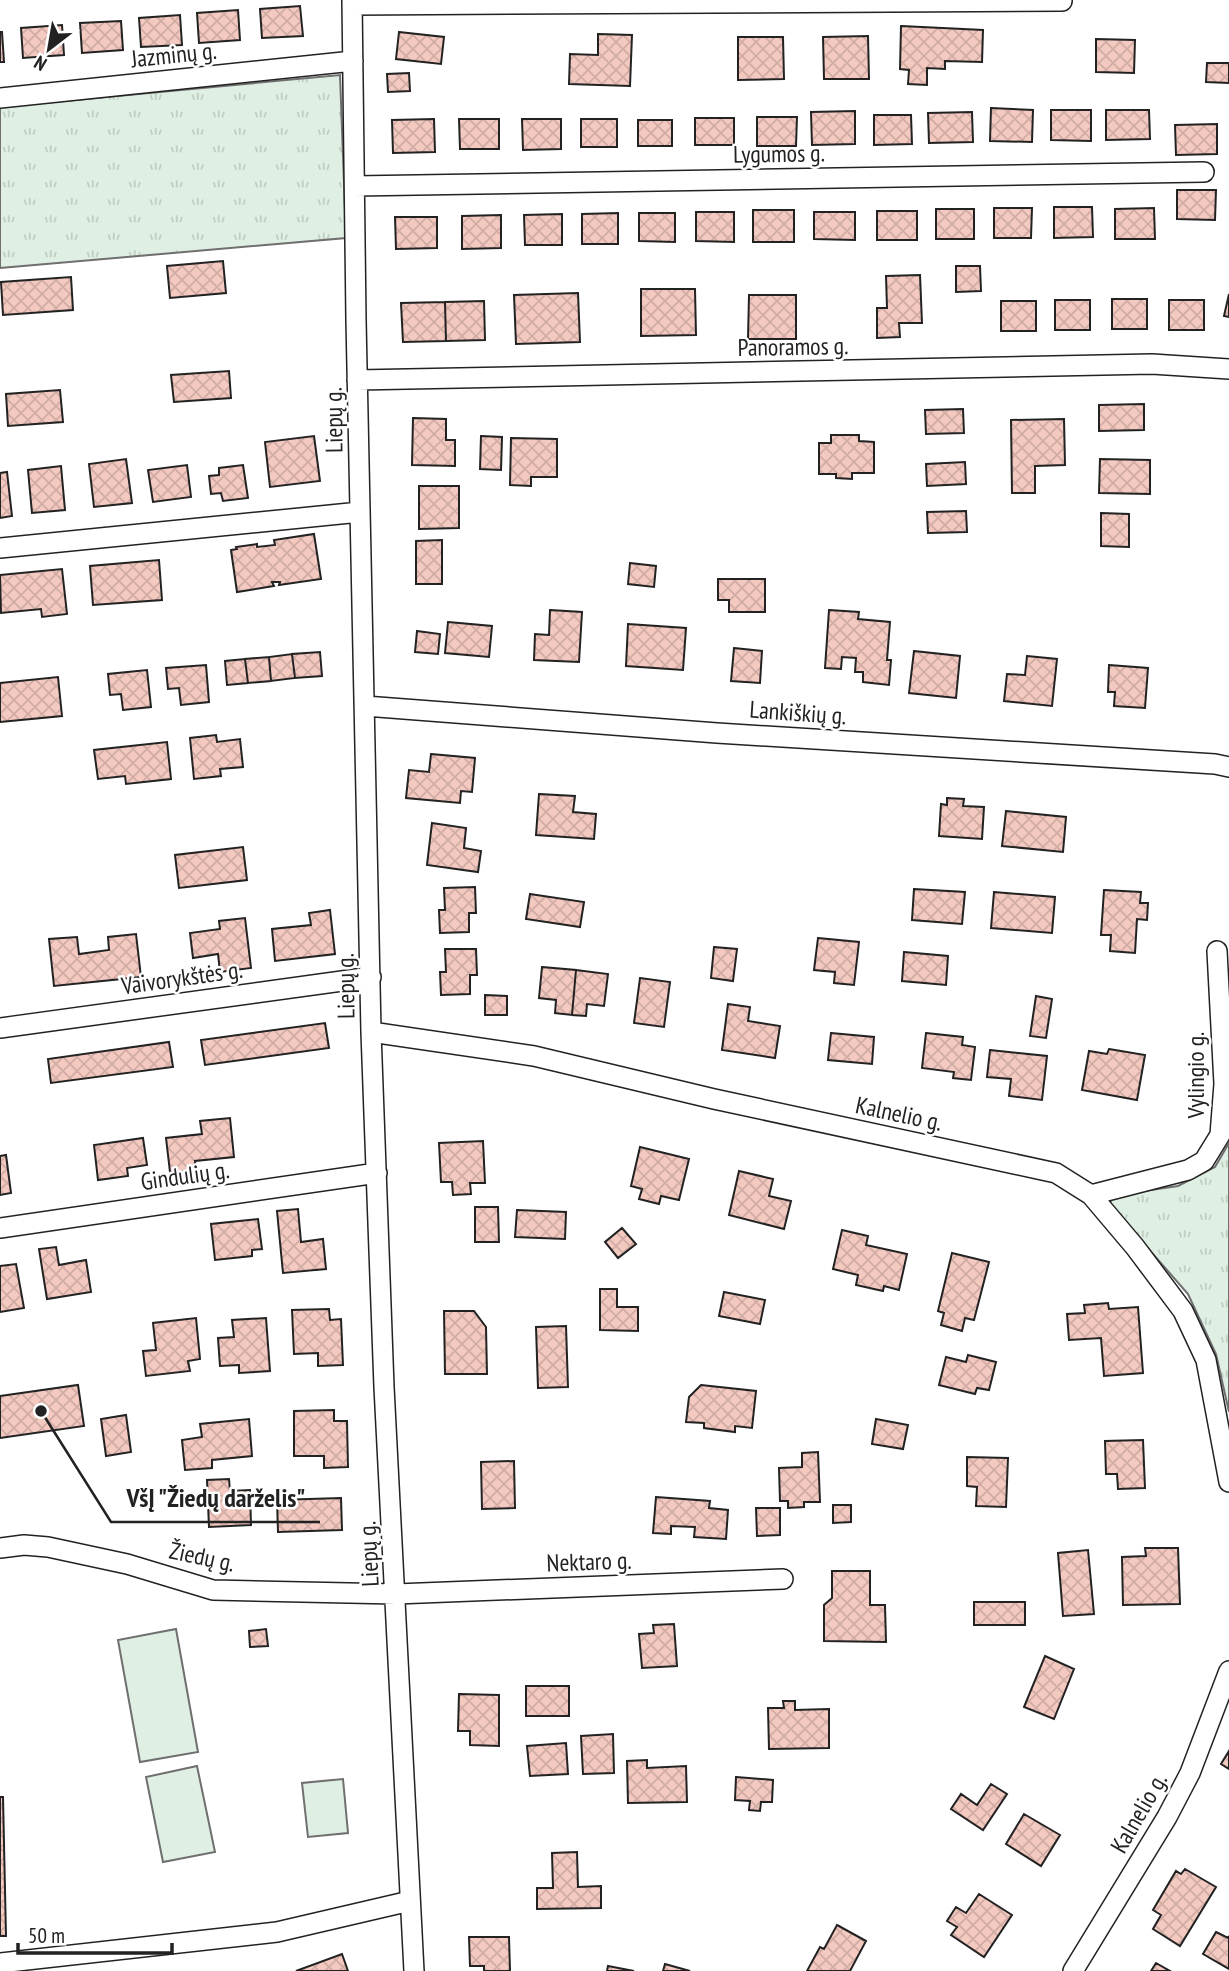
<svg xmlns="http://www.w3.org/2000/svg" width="1229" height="1971" font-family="'PT Sans Narrow',sans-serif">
	<defs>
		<pattern id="grass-tufts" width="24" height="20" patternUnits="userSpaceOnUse" patternTransform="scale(1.75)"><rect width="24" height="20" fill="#e0efe3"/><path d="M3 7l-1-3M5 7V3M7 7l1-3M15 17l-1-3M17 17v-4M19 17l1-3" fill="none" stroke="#c0cdc2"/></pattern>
		<pattern id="building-cross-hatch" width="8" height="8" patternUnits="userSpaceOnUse" patternTransform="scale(1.75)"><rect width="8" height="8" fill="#f3c9c0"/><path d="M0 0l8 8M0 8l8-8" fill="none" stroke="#d0aca5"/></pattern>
	</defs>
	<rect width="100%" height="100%" fill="#fff"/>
	<!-- grass -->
	<path fill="url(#grass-tufts)" stroke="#6f6f6f" stroke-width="2" d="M340,75L346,238L0,268V107Z
		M1229,1143V1412L1216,1354L1188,1294L1111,1206L1110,1196L1178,1186L1215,1167Z"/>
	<!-- garden -->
	<path fill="#e0efe3" stroke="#6f6f6f" stroke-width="2" d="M176,1629L198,1752L140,1762L118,1640Z
		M197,1766L215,1852L163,1862L146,1777Z
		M343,1779L348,1833L308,1837L302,1783Z"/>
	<!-- building -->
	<path fill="url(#building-cross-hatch)" stroke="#222" stroke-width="2" d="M300,6L303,36L262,38L260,9Z
		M238,10L240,40L199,43L197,13Z
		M180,15L182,45L141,47L139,18Z
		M121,21L123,50L82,53L80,23Z
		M62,25L64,55L23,58L21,28Z
		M901,26L983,30L982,62L945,61V69L927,68V85L908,84L909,70L900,69Z
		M0,32H2L4,62H0Z
		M399,32L444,37L441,64L396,59Z
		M598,34L632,35L630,86L569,84L570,54L598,55Z
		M868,36L869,79H824L823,37Z
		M738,37H783L784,79L738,80Z
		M1096,39L1135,40L1134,73L1096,72Z
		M1207,63H1229V83L1206,82Z
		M409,73L410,91L388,92L387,74Z
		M991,108L1033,110L1032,142L990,141Z
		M1051,110H1091V141L1051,140Z
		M1106,110H1149L1150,139L1106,140Z
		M855,111V144L812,145L811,112Z
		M972,112L973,142L929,143L928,113Z
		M874,115H911L912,144L874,145Z
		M757,117H797L796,146H757Z
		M695,118H734V145H695Z
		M434,119L435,152L393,153L392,120Z
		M459,119H499V149H460Z
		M522,119H561V149L523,150Z
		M581,119H617V147H581Z
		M638,120H672V146H638Z
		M1217,124V154L1176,155L1175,125Z
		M1177,190H1216L1215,220L1177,219Z
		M1054,207H1092L1093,237L1054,238Z
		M994,208H1032L1031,238H994Z
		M1154,208L1155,239H1115V209Z
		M936,209H974V239H936Z
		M753,210H794V242H753Z
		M877,211H917V240H877Z
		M696,212H734V242L696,241Z
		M814,212H855V240L814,239Z
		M618,213V244H582V214Z
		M639,213H675V242L639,241Z
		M562,214V245H525L524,215Z
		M501,215V248L462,249V216Z
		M395,217H437V248L396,249Z
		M223,261L226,293L170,298L167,266Z
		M956,266H980L981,291L956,292Z
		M920,275L922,323H899L900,337L877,338V308H887L886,276Z
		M71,277L73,310L3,315L1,282Z
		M641,289H695L696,335L641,336Z
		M578,293L580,342L516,344L514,295Z
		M1229,294V317L1224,316Z
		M749,295H796V339H748Z
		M1112,299H1147V329H1112Z
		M1055,300H1090V330H1055Z
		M1169,300H1204V330H1169Z
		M484,301L485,340L446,341L445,302Z
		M1001,301H1036V331H1001Z
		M445,302L446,341L403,342L401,303Z
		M229,371L231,398L174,402L171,375Z
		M60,390L63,422L8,426L6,394Z
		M1144,404V430L1099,431V405Z
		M963,409L964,433L926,434L925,410Z
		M413,418L446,419V440H455V466L412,465Z
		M1064,419L1065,465L1035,466V493H1012L1011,420Z
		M831,435H859V441L874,442V473H852V479L836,478V474H819V443H831Z
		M314,436L320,481L270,487L265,442Z
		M481,436L502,437L501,470L480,469Z
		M511,438L557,439V477H531V486L510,485Z
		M126,459L132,503L94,507L89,464Z
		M1100,459L1150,460V494L1099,493Z
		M965,462L966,484L927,486L926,464Z
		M187,465L191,497L153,502L148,470Z
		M243,465L248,498L223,501L221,493L211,494L209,476L219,475V468Z
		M61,466L65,510L32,513L28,470Z
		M7,472L12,516L0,518V473Z
		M419,486H459V528L419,529Z
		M966,511L967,532L928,533L927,512Z
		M1101,513L1129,514V547L1101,546Z
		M314,534L321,579L279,585L280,582H272L274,586L237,592L231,550L237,549L236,547L257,544V547L275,545L274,540Z
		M442,540V584H416V541Z
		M159,560L162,600L93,605L90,566Z
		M630,563L656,566L654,587L628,584Z
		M62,569L67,614L42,617L41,609L1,613L0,575Z
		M718,579H765V612H729V600H718Z
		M550,610L582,612L579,662L534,660L535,634L549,635Z
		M829,610L859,612L858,619L890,622L887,660H891L889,685L863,682V672H855L856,658L842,657L841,669L825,668Z
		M448,622L492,626L489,657L445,653Z
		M628,624L686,628L683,670L626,666Z
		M417,631L440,634L438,654L415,652Z
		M734,648L762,651L760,683L731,681Z
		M914,651L960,656L956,698L909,693Z
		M320,652L322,676L295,678L292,654Z
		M292,654L295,678L271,681L269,657Z
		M1027,656L1057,659L1052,706L1004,701L1007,674L1025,675Z
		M269,657L271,681L248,683L245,659Z
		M245,659L248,683L227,685L225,661Z
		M206,665L209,702L181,705L179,688L168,689L166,668Z
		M1109,665L1148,668L1145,708L1114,706L1115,692H1108Z
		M147,670L151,707L123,710L121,694L110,695L108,674Z
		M58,677L62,716L0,722V683Z
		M216,735L217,742L240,739L243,767L220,769L221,776L194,779L190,738Z
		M167,742L171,779L126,784L125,776L98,779L94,750Z
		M431,754L475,758L472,792L461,791L460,803L406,798L409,770L429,772Z
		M539,794L575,796L573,812L596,814L594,839L536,835Z
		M947,798L964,799L963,806L984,807L982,839L939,836L941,804L947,805Z
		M1006,811L1066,817L1063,852L1002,846Z
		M432,823L466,828L464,848L481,851L478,872L427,865Z
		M243,847L247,880L179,888L175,855Z
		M475,887L476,913H469V932L440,933L439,910H445L444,888Z
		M914,889L965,892L962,924L912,920Z
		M1104,890L1141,892L1140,903H1148L1147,920L1137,919L1135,953L1110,951L1111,935H1101Z
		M994,892L1055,897L1052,933L991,928Z
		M530,894L584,902L580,927L526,919Z
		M330,910L335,954L275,961L272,929L311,925L309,913Z
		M245,918L251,968L220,972L218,954L193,958L190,933L220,929L219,921Z
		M136,934L141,977L54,986L49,939L77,937L79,954L109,950L108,937Z
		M818,938L859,942L854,985L834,983L835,972L814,970Z
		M714,947L737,949L733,981L711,978Z
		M445,949H476L477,975H470V994L441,995L440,972H446Z
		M904,952L948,956L946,985L902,981Z
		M542,967L576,970L572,1015L555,1013L556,1000L539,998Z
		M576,970L608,974L604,1006L587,1004L586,1016L572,1015Z
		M640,978L670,982L664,1027L634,1023Z
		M485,995L507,996V1015H485Z
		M1036,996L1052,999L1046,1038L1030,1036Z
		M728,1004L750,1007L748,1021L780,1026L775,1058L722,1050Z
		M325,1023L329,1048L205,1065L201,1040Z
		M831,1033L874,1037L872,1064L828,1060Z
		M926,1033L963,1037L962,1045L975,1047L971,1080L953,1078L954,1072L922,1068Z
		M169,1042L173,1067L51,1083L48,1059Z
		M1109,1049L1145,1055L1137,1100L1082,1090L1089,1051L1107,1054Z
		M990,1050L1047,1056L1042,1100L1009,1096L1011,1079L987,1077Z
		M230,1118L234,1157L195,1161L196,1170L170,1172L166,1138L202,1134L200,1121Z
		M143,1138L147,1165L127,1168L128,1176L98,1180L94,1145Z
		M483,1141L485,1183H470L471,1194L453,1195L452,1182H441L439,1143Z
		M640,1147L689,1159L679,1200L661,1196L659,1204L639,1199L642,1189L631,1186Z
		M6,1155L11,1193L0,1195V1156Z
		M739,1171L773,1179L769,1196L791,1201L784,1229L729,1215Z
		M475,1207H498L499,1242H475Z
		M298,1209L301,1242L323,1239L326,1269L283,1273L277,1211Z
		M517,1210L566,1212L565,1239L515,1237Z
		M258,1219L262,1249L252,1250V1256L215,1260L211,1224Z
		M622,1228L636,1244L618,1258L605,1242Z
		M842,1230L868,1236L866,1245L907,1254L899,1290L884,1286L883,1291L856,1285L858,1275L833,1269Z
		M56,1247L59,1265L86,1260L91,1292L47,1299L39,1249Z
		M952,1253L989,1262L974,1320L965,1318L962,1331L941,1325L944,1313L938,1311Z
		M16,1264L24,1308L0,1312V1266Z
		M600,1289H617V1307H638V1331L600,1330Z
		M724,1292L765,1300L760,1324L719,1316Z
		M1108,1303L1109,1309L1138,1307L1143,1373L1104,1376L1101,1338L1069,1340L1067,1314L1085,1313L1084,1305Z
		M329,1309L330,1320L341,1319L343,1365L318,1366V1353L294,1354L292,1310Z
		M444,1311H474L486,1327L487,1374H445Z
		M196,1318L200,1359L188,1361L190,1371L146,1376L143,1351L156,1350L153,1323Z
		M266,1318L270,1371L239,1373V1365L220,1366L218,1338L234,1337L232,1320Z
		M566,1326L568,1387L538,1388L536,1327Z
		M968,1355L996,1362L989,1390L977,1388L975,1394L939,1385L946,1357L966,1362Z
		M78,1385L84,1426L0,1438V1396Z
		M701,1385L756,1391L752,1428L735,1426V1432L704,1428V1423L686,1422L689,1397Z
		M334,1410V1421H347L348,1467L324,1468V1456H294V1411Z
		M126,1415L131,1452L106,1456L101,1419Z
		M249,1419L252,1456L212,1460V1468L185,1470L182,1440L202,1437L200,1424Z
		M876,1419L908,1425L903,1449L872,1444Z
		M1143,1440L1145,1488L1118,1489L1117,1474H1106L1105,1441Z
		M818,1452L820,1502H804V1507L788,1508V1501H780L779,1468L802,1467V1453Z
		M967,1457L1008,1458L1006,1507L976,1506L977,1487L967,1486Z
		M514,1461L515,1508L482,1509L481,1462Z
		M229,1479L230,1491L250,1490L251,1525L209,1527L207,1480Z
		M656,1497L710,1501L709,1508L728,1510L726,1539L694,1537L695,1527L671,1526V1534L653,1533Z
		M341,1498L342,1530L278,1532L277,1500Z
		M833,1505H851V1522L833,1523Z
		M756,1508H780V1535L757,1536Z
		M1145,1548H1178L1180,1604L1123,1605L1122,1557L1146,1556Z
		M1088,1550L1094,1614L1063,1616L1058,1553Z
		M832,1571H870V1605H885L886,1642L824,1641V1605L832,1598Z
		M974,1602H1025V1625H974Z
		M674,1624L677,1666L642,1668L639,1634L654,1633L653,1625Z
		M266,1629L268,1646L250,1647L249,1631Z
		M1045,1656L1074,1669L1054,1719L1024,1707Z
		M526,1686H569V1716H526Z
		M459,1694L499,1695V1746L470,1745V1731H458Z
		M783,1701H795V1710L829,1709V1748L769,1749L768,1708H784Z
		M613,1734L614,1773L583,1774L581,1736Z
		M566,1743L568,1774L530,1776L527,1746Z
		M1229,1751V1769L1221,1764Z
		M647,1760V1768L686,1766L687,1802L628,1803L627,1761Z
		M736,1777L773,1780L772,1802H761L760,1811L749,1810L750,1801L735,1800Z
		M991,1784L1007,1794L983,1830L951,1809L961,1794L977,1805Z
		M0,1797H3L6,1936H0Z
		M1024,1814L1060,1835L1041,1866L1006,1844Z
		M577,1852L578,1887L601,1886V1908L537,1909V1888H553L552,1853Z
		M1185,1869L1216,1887L1180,1946L1153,1929L1161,1915L1153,1910L1176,1871L1181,1874Z
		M979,1894L1012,1915L984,1957L951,1935L957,1927L947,1921L956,1907L966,1913Z
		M837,1925L866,1941L850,1971H807L820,1947L824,1949Z
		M1216,1932L1228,1938L1229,1936V1969L1203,1954Z
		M469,1937H509L510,1971H484V1966H470Z
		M342,1954L348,1971H296Z
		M1156,1963L1170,1971H1151Z
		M665,1964L690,1971H663Z
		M608,1966L634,1971H607Z"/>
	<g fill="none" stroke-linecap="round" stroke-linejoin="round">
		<defs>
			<path id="street" d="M352,0L356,320L371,1032L384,1387L414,1971
				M352,5L1062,1
				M0,98L353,61
				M355,186L1204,172
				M357,380L1152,364L1229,369
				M0,548L360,512
				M365,706L717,733L1215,764L1229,767
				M0,1028L371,977
				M371,1032L534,1056L714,1099L1056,1173L1091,1195L1135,1247L1183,1311L1206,1360L1229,1482
				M1091,1195L1188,1170L1204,1161L1220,1135L1224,1084L1217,951
				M0,1228L377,1173
				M0,1548L24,1545L48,1547L127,1564L213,1590L396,1594L783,1579
				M0,1963L277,1932L410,1901
				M1073,1971L1167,1817L1190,1773L1229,1671"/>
		</defs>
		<!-- street casing -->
		<use href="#street" stroke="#222" stroke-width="22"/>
		<!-- street -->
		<use href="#street" stroke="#fff" stroke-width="19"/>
	</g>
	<g text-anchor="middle" stroke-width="5" stroke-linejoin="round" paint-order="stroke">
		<!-- street labels -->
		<g font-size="24" fill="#222" stroke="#fff">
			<text transform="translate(174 55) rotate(-6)" y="8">Jazminų g.</text>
			<text transform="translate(779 154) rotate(-1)" y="8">Lygumos g.</text>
			<text transform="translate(793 347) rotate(-1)" y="8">Panoramos g.</text>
			<text transform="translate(334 420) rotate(-91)" y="8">Liepų g.</text>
			<text transform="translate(798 713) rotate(4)" y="8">Lankiškių g.</text>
			<text transform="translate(182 978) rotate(-8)" y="8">Vaivorykštės g.</text>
			<text transform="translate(346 986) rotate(-91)" y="8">Liepų g.</text>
			<text transform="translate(1196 1075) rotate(-90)" y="8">Vylingio g.</text>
			<text transform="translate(899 1114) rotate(12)" y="8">Kalnelio g.</text>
			<text transform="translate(185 1176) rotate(-8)" y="8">Gindulių g.</text>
			<text transform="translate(369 1554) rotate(-93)" y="8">Liepų g.</text>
			<text transform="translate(202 1557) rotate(12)" y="8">Žiedų g.</text>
			<text transform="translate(589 1562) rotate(-2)" y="8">Nektaro g.</text>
			<text transform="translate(1139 1813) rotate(-60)" y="8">Kalnelio g.</text>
		</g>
	</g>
	<!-- callouts -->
	<path fill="none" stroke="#222" stroke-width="2.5" d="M41 1411L111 1522H320"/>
	<circle fill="#222" stroke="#fff" stroke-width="2.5" cx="41" cy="1411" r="7"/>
	<g font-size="26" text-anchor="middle" font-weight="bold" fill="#222" stroke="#fff" stroke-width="5" stroke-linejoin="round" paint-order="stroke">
		<text x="216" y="1507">VšĮ "Žiedų darželis"</text>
	</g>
	<!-- north arrow -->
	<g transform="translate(49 49) rotate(211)" stroke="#ffffff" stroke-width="5" paint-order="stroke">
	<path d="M0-5L12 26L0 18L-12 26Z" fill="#222222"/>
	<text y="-10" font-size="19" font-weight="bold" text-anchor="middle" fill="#222222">N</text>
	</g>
	<!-- scale -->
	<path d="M18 1943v10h154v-10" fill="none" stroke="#222222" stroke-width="3.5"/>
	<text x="28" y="1943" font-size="21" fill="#222222" stroke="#ffffff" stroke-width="5" paint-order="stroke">50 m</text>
</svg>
